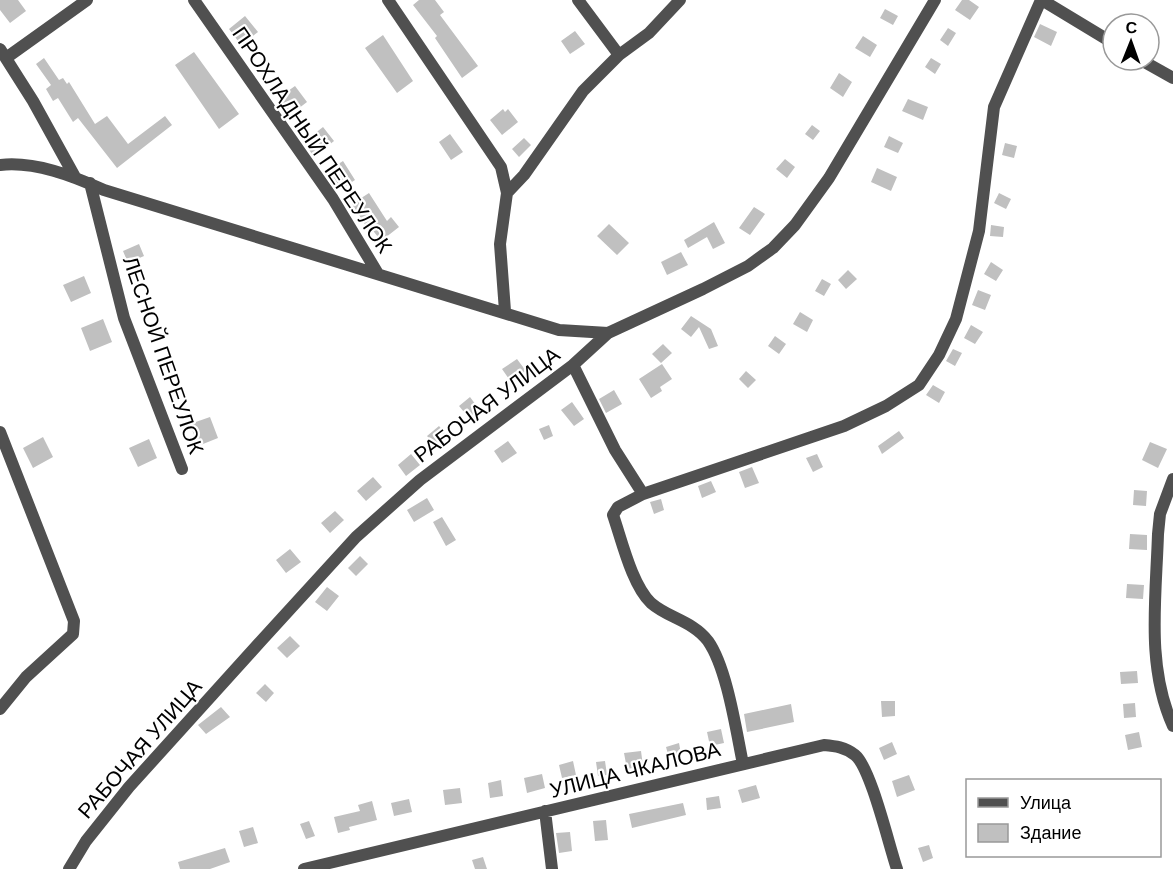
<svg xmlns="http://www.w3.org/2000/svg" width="1173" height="869" font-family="'DM Sans',sans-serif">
	<rect width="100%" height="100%" fill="#fff"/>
	<!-- building -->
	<path fill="#c0c0c0" d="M0,0H18L26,11L10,23L0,10Z
		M419,0H435L444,12L440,15L478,66L462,78L435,38L437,36L413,5Z
		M962,0H969L979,7L970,20L955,10Z
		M885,9L898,16L893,25L880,18Z
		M245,16L258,32L241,45L229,29Z
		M1040,24L1057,32L1051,46L1034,37Z
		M948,28L956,33L948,46L940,40Z
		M575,31L585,44L570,54L561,41Z
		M383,35L413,81L397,93L365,48Z
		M863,36L877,45L870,57L855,48Z
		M194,52L239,114L219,129L175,65Z
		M44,58L59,80L63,78L67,84L69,82L95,124L107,116L128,144L165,116L172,125L117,168L78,118L73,122L58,98L53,101L46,89L51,85L36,64Z
		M931,58L941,64L935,74L925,67Z
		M839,73L852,82L843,97L830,88Z
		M295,86L307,102L290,115L278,98Z
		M908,99L928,107L923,120L902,111Z
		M503,109L505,112L508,109L518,122L502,135L490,120Z
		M812,125L820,131L813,140L805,134Z
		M323,127L334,141L314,157L304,142Z
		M450,134L463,152L451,160L439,142Z
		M889,136L903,143L898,153L884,147Z
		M524,138L531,145L519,157L512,149Z
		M1005,143L1017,146L1014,158L1002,155Z
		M785,159L795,167L787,178L776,169Z
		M343,161L355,180L341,189L329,170Z
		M877,168L897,177L891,191L871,182Z
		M369,193L387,221L391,217L399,227L381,241L368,224L366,226L352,204Z
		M999,193L1011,199L1006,209L994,203Z
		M754,207L765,214L750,235L739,228Z
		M714,222L725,243L713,249L707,237L688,248L684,240Z
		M609,224L629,243L617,255L597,236Z
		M991,225L1004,227L1003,237L990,236Z
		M139,244L144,256L128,263L123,251Z
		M681,252L688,265L667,275L661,262Z
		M991,262L1003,270L996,281L984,274Z
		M848,270L857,279L846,289L838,280Z
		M84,276L91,293L71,302L63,285Z
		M822,279L831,284L824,296L815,291Z
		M978,290L991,295L985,310L972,305Z
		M800,312L813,320L807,332L793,324Z
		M691,316L711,329L718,346L709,349L699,327L691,337L681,329Z
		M103,319L112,342L90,351L81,328Z
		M971,325L983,332L975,344L964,338Z
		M775,336L786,344L779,354L768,346Z
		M663,344L672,353L661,363L652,354Z
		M953,349L962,353L955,366L946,361Z
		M517,359L526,371L511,382L502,369Z
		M662,364L672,379L660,387L662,391L651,398L639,379Z
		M746,371L756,380L748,388L739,379Z
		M933,385L945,392L939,403L926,395Z
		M614,390L622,404L606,413L599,399Z
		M470,397L479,409L469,418L459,406Z
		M572,402L584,419L574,426L561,410Z
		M210,417L218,438L198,446L190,424Z
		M549,425L553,436L544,440L539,429Z
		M439,426L447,436L435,445L427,436Z
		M899,431L904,438L882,454L878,446Z
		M43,437L53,457L33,468L23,448Z
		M149,439L157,458L138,467L129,448Z
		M508,441L517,453L502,463L494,451Z
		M1150,442L1167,449L1158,468L1142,460Z
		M411,454L420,465L406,476L398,465Z
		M817,454L823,467L813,472L806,458Z
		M752,467L759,483L745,488L739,472Z
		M373,477L382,487L366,501L357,491Z
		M711,481L716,492L702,498L698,486Z
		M1134,490L1147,491L1146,506L1133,505Z
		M427,498L434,510L414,522L407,510Z
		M661,499L664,510L654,514L650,502Z
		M335,511L344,520L330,533L321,523Z
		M442,517L456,540L446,546L433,522Z
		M1130,534L1147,535V550L1129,549Z
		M290,549L301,562L286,573L276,560Z
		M360,556L368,564L356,576L348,568Z
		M1127,584L1144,585L1143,599L1126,598Z
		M327,587L339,596L327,611L315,602Z
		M290,636L300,646L287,658L277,648Z
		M1137,671L1138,683L1121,684L1120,672Z
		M265,684L274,693L266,702L256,693Z
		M881,701H895V716L882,717Z
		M1135,703L1136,717L1124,718L1123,704Z
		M791,704L794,722L747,732L744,714Z
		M221,707L230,717L206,734L198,725Z
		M721,729L724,743L710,746L707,732Z
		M1139,732L1142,747L1128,750L1125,735Z
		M892,742L897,754L884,760L879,748Z
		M679,743L681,754L669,758L666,747Z
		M641,751L643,766L627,769L624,753Z
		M573,761L576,775L562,778L559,765Z
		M605,761L607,775L598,776L596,762Z
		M542,774L545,788L527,793L524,778Z
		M909,775L915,790L897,797L892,781Z
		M501,780L503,796L490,798L488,783Z
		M756,785L760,798L742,803L738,790Z
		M460,788L462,803L445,805L443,790Z
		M719,796L721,808L707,810L706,798Z
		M409,799L412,812L394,816L391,803Z
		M372,801L377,820L349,827L350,830L338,833L334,817L360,811L358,805Z
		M683,803L686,815L632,828L629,814Z
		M606,820L608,840L595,841L593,821Z
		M309,821L315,836L306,839L300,824Z
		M253,827L258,843L244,847L239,831Z
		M570,832L572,851L559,853L556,833Z
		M929,845L933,858L923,862L918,848Z
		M225,848L230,862L210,869H180L178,862Z
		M483,857L487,869H475L472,860Z"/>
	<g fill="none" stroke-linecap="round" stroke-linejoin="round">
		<!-- minor -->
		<path stroke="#505050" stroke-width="12" d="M194,0L333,199L377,272
			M388,0L501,167L507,193L500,244L505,311
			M578,0L619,55
			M1042,0L1113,43
			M0,49L33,101L75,177
			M6,58L87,0
			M1141,60L1173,78
			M0,165C35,161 73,176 104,190L559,330L608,333
			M90,183L124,318L182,469
			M507,193L524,175L583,91L619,55L649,33L680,0
			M573,365L615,450L643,494
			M0,432L74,621L73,634L26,677L0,709
			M1173,479L1160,514L1158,534C1156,599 1146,666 1173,726
			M743,764C736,730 727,668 708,641C693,621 668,618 651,603C632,585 622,541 613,515L618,507L643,494L844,426L886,406L919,385L939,355L956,319L979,231L994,107L1041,0
			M545,811L552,869
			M69,869L86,841L129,787L261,641L356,537L420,480L573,365L608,333L703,289L748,266L773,248L795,225L829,178L935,0
			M304,869L824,745C835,746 845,747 855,755C871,768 889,846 897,869"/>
	</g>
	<g text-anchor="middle" stroke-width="4.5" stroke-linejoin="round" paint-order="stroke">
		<!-- street labels -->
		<g font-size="21" fill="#000" stroke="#fff">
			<text transform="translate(312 140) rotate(56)" y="7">ПРОХЛАДНЫЙ ПЕРЕУЛОК</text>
			<text transform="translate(163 355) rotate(71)" y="7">ЛЕСНОЙ ПЕРЕУЛОК</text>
			<text transform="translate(487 405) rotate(-37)" y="7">РАБОЧАЯ УЛИЦА</text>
			<text transform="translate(140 749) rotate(-49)" y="7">РАБОЧАЯ УЛИЦА</text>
			<text transform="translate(635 770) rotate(-14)" y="7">УЛИЦА ЧКАЛОВА</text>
		</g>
	</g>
	<!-- legend -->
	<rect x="966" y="779" width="195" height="78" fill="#ffffff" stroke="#999999" stroke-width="1.5"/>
	<rect x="978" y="798" width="30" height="9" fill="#505050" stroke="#999999" stroke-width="1.5"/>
	<text x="1020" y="809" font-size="18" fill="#000000">Улица</text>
	<rect x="978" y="824" width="30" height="18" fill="#c0c0c0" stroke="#999999" stroke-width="1.5"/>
	<text x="1020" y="839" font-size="18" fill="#000000">Здание</text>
	<!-- north arrow -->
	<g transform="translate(1131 42) rotate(1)"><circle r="28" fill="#ffffff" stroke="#999999" stroke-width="1.5"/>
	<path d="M0-4.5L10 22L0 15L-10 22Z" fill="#000000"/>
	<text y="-9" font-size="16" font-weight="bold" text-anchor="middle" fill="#000000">С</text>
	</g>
</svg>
